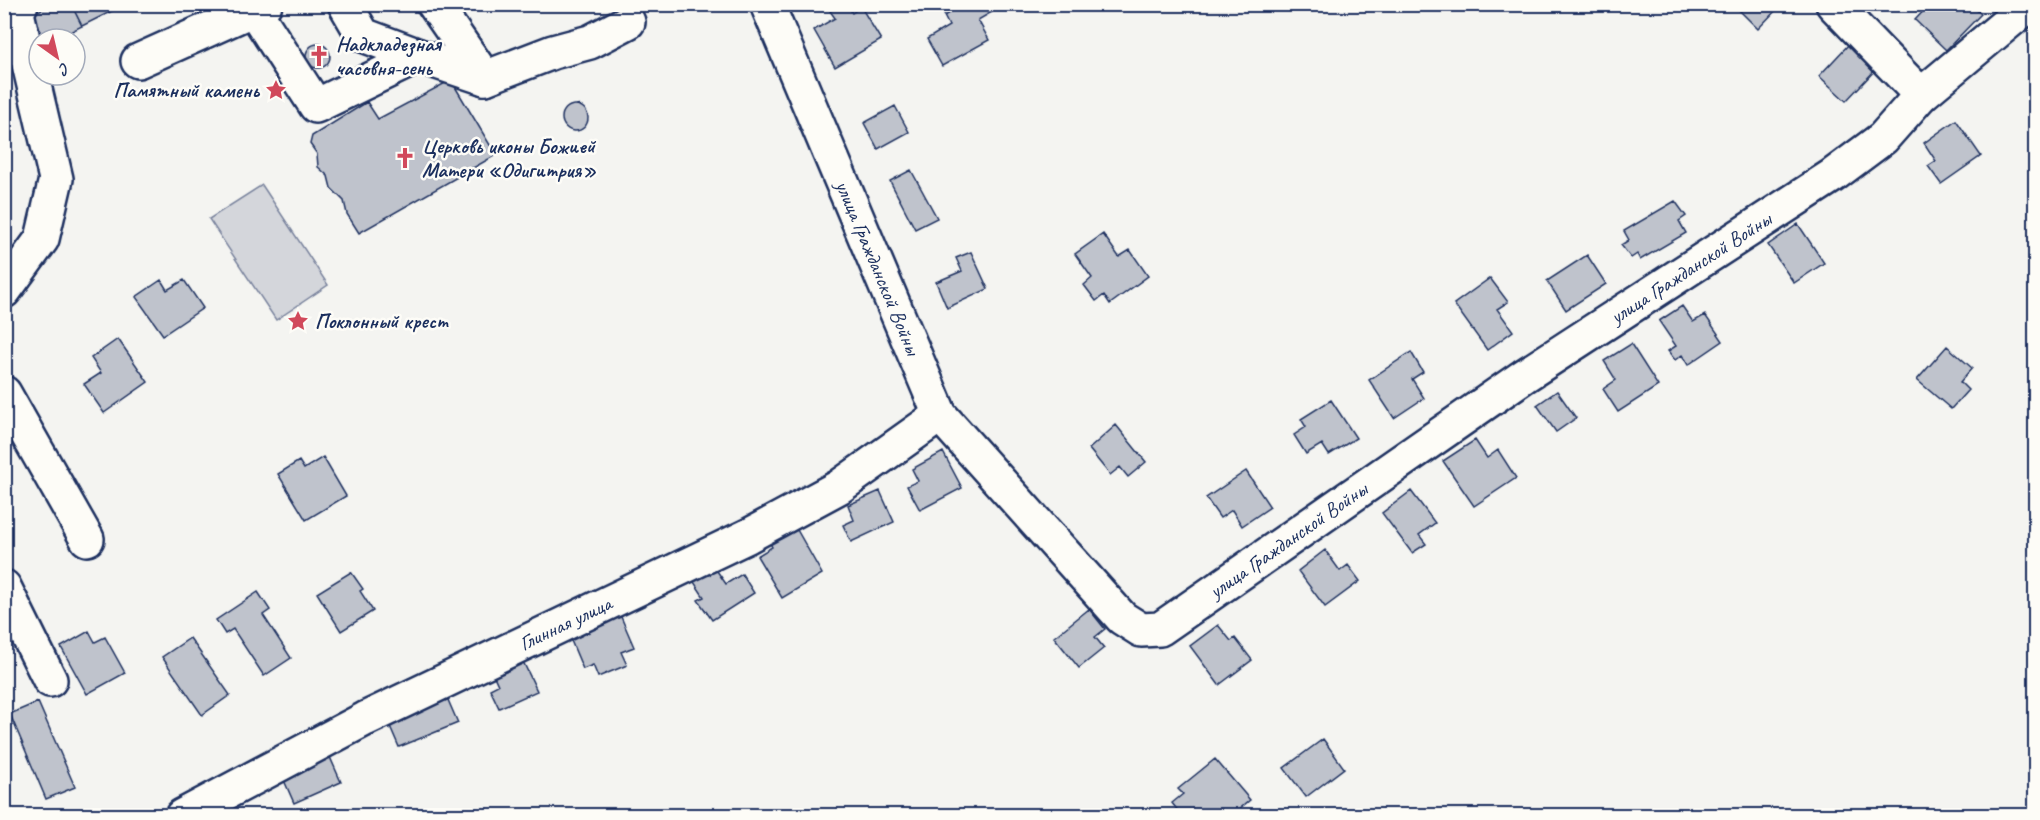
<svg xmlns="http://www.w3.org/2000/svg" width="2040" height="820" font-family="Caveat,sans-serif">
	<rect width="100%" height="100%" fill="#f4f4f1"/>
	<filter id="ink" filterUnits="userSpaceOnUse"><feTurbulence type="fractalNoise" baseFrequency=".0167" numOctaves="2"/><feDisplacementMap in="SourceGraphic" scale="12" xChannelSelector="R" yChannelSelector="G"/><feConvolveMatrix kernelMatrix="1 2 1 2 8 2 1 2 1" color-interpolation-filters="sRGB"/></filter>
	<g filter="url(#ink)">
		<!-- green -->
		<path fill="#d4d6db" stroke="#78829c" stroke-width="1.5" d="M262,185L328,285L276,320L209,219Z"/>
		<!-- building -->
		<path fill="#bfc3cc" stroke="#1b2f5e" stroke-width="1.5" d="M51,4H71L82,26L56,39H43L31,15Z
			M71,4H126L82,26Z
			M841,4H847L852,13L861,7L881,40L835,67L814,30L835,18L830,11Z
			M963,4H988L992,12L978,20L989,40L942,66L927,39L949,26L944,16Z
			M1733,4H1777L1779,7L1758,29Z
			M1930,4H1971L1981,14L1946,50L1915,20Z
			M1850,43L1877,68L1846,101L1819,76Z
			M306 56a12 12 0 1 1 24 0a12 12 0 1 1-24 0Z
			M451,80L496,155L359,233L347,214L344,201L331,188L328,176L318,167L317,154L310,144L312,136L367,102L378,119Z
			M562 118a13 13 0 1 1 26 0a13 13 0 1 1-26 0Z
			M895,106L909,132L878,149L864,123Z
			M1956,120L1981,156L1941,184L1928,166L1936,161L1924,143Z
			M911,170L937,218L915,229L890,181Z
			M1675,201L1686,216L1679,221L1686,233L1640,260L1637,254L1631,258L1621,245L1629,240L1624,231Z
			M1798,224L1824,263L1794,283L1768,245Z
			M1103,234L1119,257L1130,250L1148,276L1110,304L1104,295L1096,301L1084,285L1092,278L1075,254Z
			M971,252L988,289L947,308L936,282L962,271L956,258Z
			M1587,255L1606,284L1566,310L1547,281Z
			M1490,278L1508,302L1497,309L1513,331L1487,350L1454,304Z
			M161,280L167,290L184,280L203,308L163,335L136,297Z
			M1682,306L1693,322L1705,315L1723,341L1688,365L1682,355L1675,360L1668,351L1676,346L1659,321Z
			M118,339L148,382L104,413L84,384L101,373L91,358Z
			M1631,344L1658,386L1618,412L1603,389L1616,380L1604,361Z
			M1947,346L1972,368L1960,382L1968,390L1951,409L1917,380Z
			M1411,352L1423,372L1412,379L1424,398L1394,418L1369,380Z
			M1557,391L1576,418L1556,432L1537,405Z
			M1331,400L1356,438L1329,455L1322,444L1306,454L1294,435L1306,427L1301,419Z
			M1116,425L1146,462L1128,477L1120,467L1110,475L1089,449Z
			M1475,440L1487,458L1498,450L1516,478L1474,506L1443,461Z
			M943,452L962,488L920,510L907,486L918,481L912,469Z
			M323,457L346,496L306,520L278,474L299,461L304,469Z
			M1246,471L1270,507L1242,526L1232,510L1220,518L1206,498Z
			M880,491L894,522L851,542L843,525L854,520L848,505Z
			M1411,491L1435,523L1419,535L1426,544L1412,553L1382,513Z
			M792,521L822,574L782,598L757,556L772,547L766,536Z
			M1325,550L1340,571L1348,565L1360,581L1325,607L1298,571Z
			M715,568L726,584L742,574L754,593L712,620L698,600L704,597L694,582Z
			M351,572L363,589L360,591L373,611L341,631L317,593Z
			M258,592L270,610L263,615L291,658L264,676L233,629L225,634L216,620Z
			M615,603L634,647L621,652L627,665L598,677L593,665L583,669L564,624Z
			M1089,609L1105,629L1095,637L1104,648L1079,668L1054,637Z
			M1218,625L1231,641L1235,638L1252,660L1219,685L1190,646Z
			M89,631L95,642L105,637L125,673L87,694L61,647Z
			M190,638L230,695L202,715L162,657Z
			M518,651L537,691L499,708L490,689L498,685L489,665Z
			M445,693L458,723L399,747L386,717Z
			M38,702L75,787L46,799L10,714Z
			M1323,739L1344,768L1306,797L1284,768Z
			M326,748L341,782L294,803L279,769Z
			M1215,759L1250,800L1231,816H1182L1172,803L1183,794L1178,789Z"/>
		<g fill="none" stroke-linecap="round" stroke-linejoin="round">
			<defs>
				<g id="minor">
					<path d="M345,4L363,35L419,56"/>
					<path d="M434,4L485,78"/>
					<path id="s1" d="M767,4L940,415L1122,618L1141,630L1160,629L1524,376L1832,176L1883,138L1921,95L2030,4"/>
					<path d="M1833,4L1921,95"/>
					<path d="M254,10L316,106L419,56L485,78L553,52L590,42L628,22"/>
					<path d="M138,61L265,4"/>
					<path d="M4,291L42,239L56,179L17,13L21,4"/>
					<path d="M4,393L87,539"/>
					<path d="M4,587L50,680"/>
					<path id="s2" d="M182,816L365,719L748,536L839,487L940,415"/>
				</g>
			</defs>
			<!-- minor casing -->
			<use href="#minor" stroke="#1b2f5e" stroke-width="38"/>
			<!-- minor -->
			<use href="#minor" stroke="#fdfcf7" stroke-width="33"/>
		</g>
	</g>
	<!-- icons -->
	<defs>
		<symbol id="church-bare" viewBox="-9 -9 18 18"><path d="M-1.2-6h2.4v3.5h3.3v2.4h-3.3V6h-2.4V-.1h-3.3v-2.4h3.3Z" fill="#d1495b" stroke="#fdfcf7" stroke-width="2.5" paint-order="stroke"/></symbol>
		<symbol id="sight-bare" viewBox="-9 -9 18 18"><path d="M0-6L1.8-2.2L6-1.7L2.9 1.2L3.7 5.4L0 3.3L-3.7 5.4L-2.9 1.2L-6-1.7L-1.8-2.2Z" fill="#d1495b" stroke="#fdfcf7" stroke-width="2.5" paint-order="stroke"/></symbol>
	</defs>
	<g fill-rule="evenodd">
		<use href="#church-bare" x="304" y="41" width="30" height="30"/>
		<use href="#sight-bare" x="261" y="75" width="30" height="30"/>
		<use href="#church-bare" x="390" y="143" width="30" height="30"/>
		<use href="#sight-bare" x="283" y="306" width="30" height="30"/>
	</g>
	<g text-anchor="middle" stroke-width="5" stroke-linejoin="round" paint-order="stroke">
		<!-- poi labels -->
		<g font-size="21" font-weight="bold" fill="#1b2f5e" stroke="#fdfcf7" text-anchor="start">
			<text x="336" y="51">Надкладезная<tspan x="336" dy="24">часовня-сень</tspan></text>
			<text x="259" y="97" text-anchor="end">Памятный камень</text>
			<text x="422" y="153">Церковь иконы Божией<tspan x="422" dy="24">Матери «Одигитрия»</tspan></text>
			<text x="315" y="328">Поклонный крест</text>
		</g>
		<!-- street labels -->
		<g font-size="21" fill="#1b2f5e" stroke="#fdfcf7">
			<text dy="7" stroke="none"><textPath href="#s1" startOffset="1402">улица Гражданской Войны</textPath></text>
			<text dy="7" stroke="none"><textPath href="#s1" startOffset="286">улица Гражданской Войны</textPath></text>
			<text dy="7" stroke="none"><textPath href="#s1" startOffset="916">улица Гражданской Войны</textPath></text>
			<text dy="7" stroke="none"><textPath href="#s2" startOffset="429">Глинная улица</textPath></text>
		</g>
	</g>
	<!-- margin -->
	<rect width="2040" height="820" fill="none" stroke="#fdfcf7" stroke-width="24"/>
	<rect x="12" y="12" width="2016" height="796" fill="none" stroke="#1b2f5e" stroke-width="2" filter="url(#ink)"/>
	<!-- north arrow -->
	<g transform="translate(57 57) rotate(146)"><circle r="28" fill="#fdfcf7" stroke="#a3aaba" stroke-width="1.5"/>
	<path d="M0-4.5L10 22L0 15L-10 22Z" fill="#d1495b"/>
	<text y="-9" font-size="16" font-weight="bold" text-anchor="middle" fill="#1b2f5e">С</text>
	</g>
</svg>
